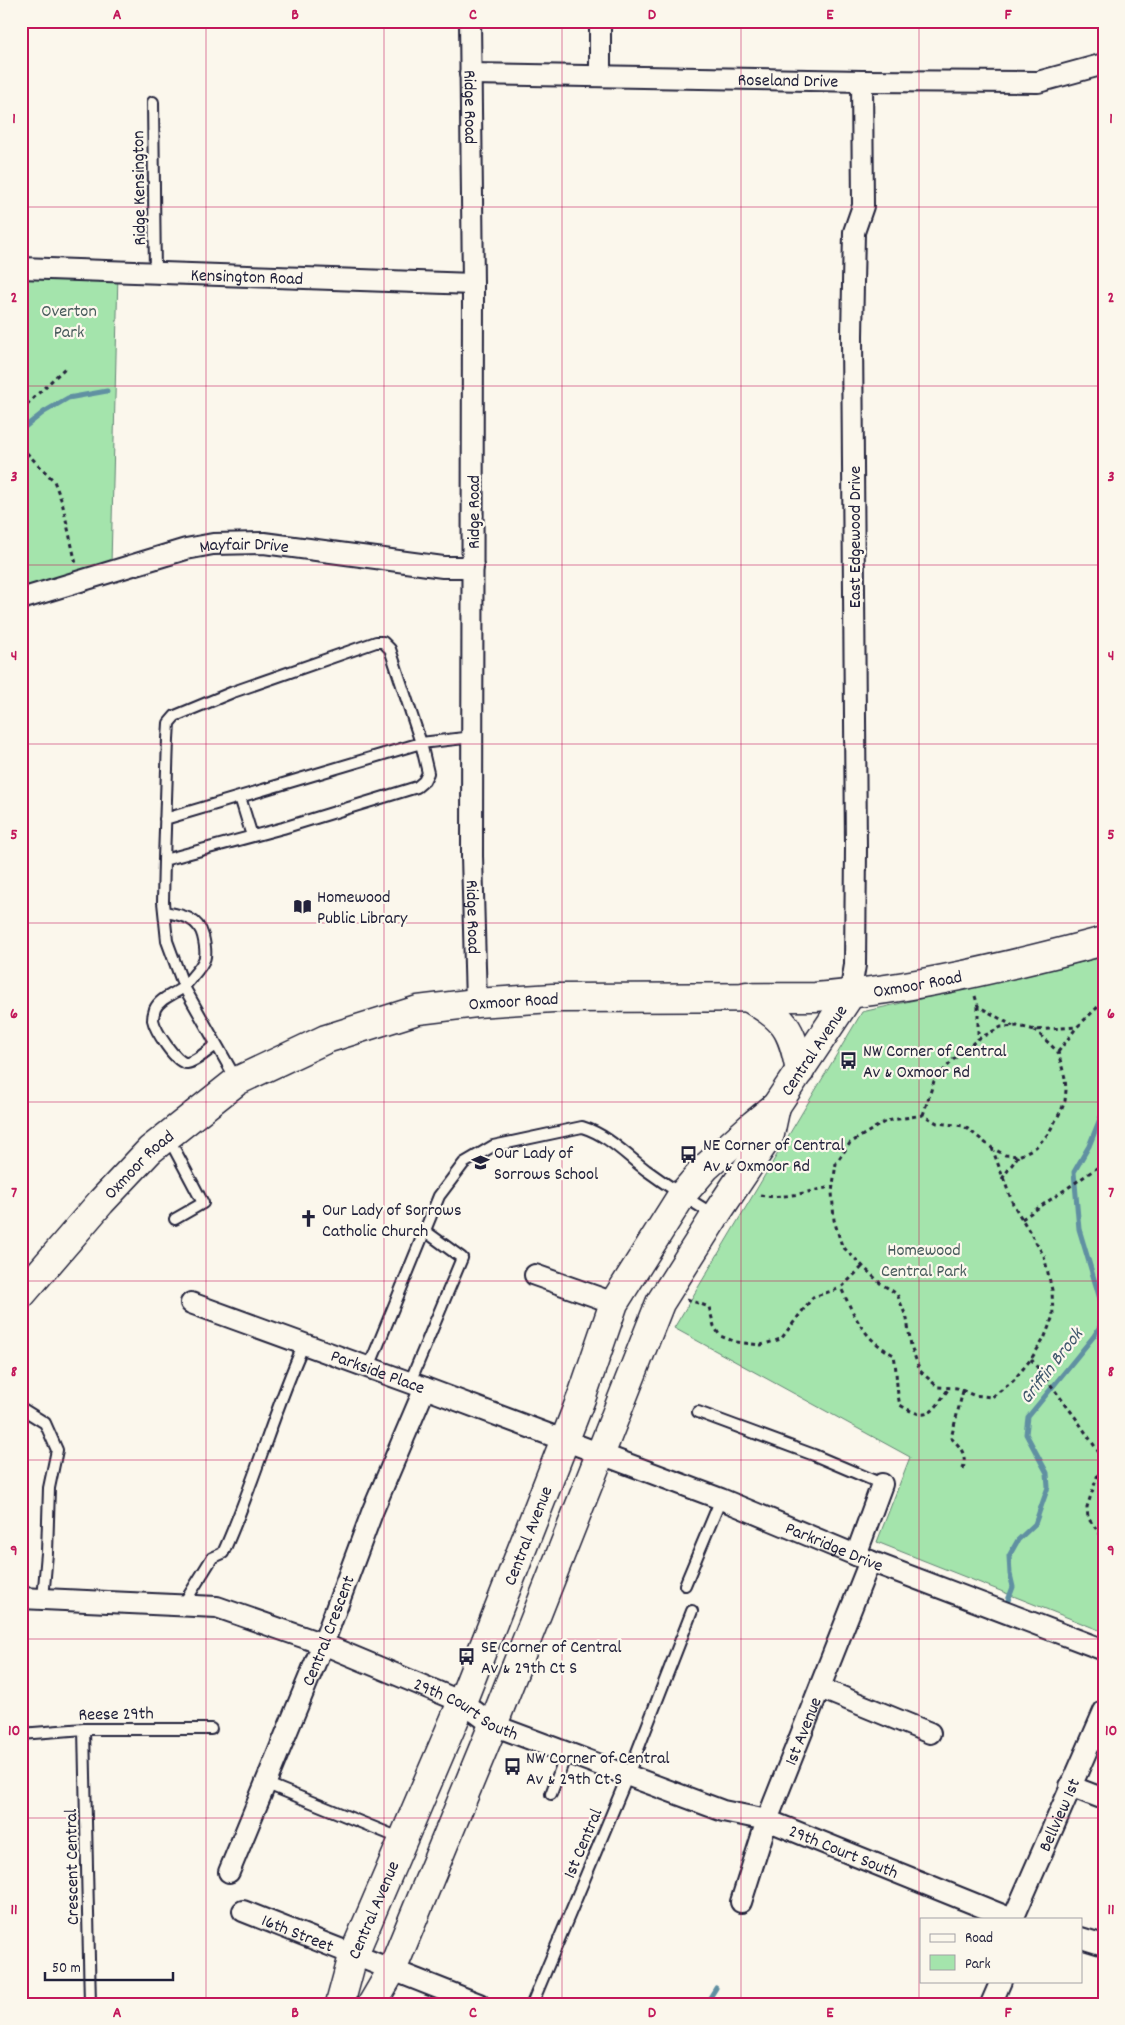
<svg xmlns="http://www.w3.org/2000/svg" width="1125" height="2025" font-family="Dekko,sans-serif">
	<rect width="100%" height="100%" fill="#fbf7ec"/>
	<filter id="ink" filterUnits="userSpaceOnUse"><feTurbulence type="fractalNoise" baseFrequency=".02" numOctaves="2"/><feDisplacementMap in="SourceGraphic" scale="10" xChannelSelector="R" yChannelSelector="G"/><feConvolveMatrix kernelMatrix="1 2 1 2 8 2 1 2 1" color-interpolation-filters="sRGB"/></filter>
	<g filter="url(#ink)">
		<!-- green -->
		<path fill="#a4e4ac" stroke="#638374" d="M21,268L118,272L111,565L21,594Z
			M1104,957V1632L877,1542L910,1457L674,1328L862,1012Z"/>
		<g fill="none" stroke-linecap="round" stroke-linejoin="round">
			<!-- stream -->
			<path stroke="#6090a2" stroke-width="5" d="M21,430L44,412L68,398L107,391
				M1007,1603L1013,1587L1010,1574L1009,1556L1018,1540L1035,1524L1048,1487L1047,1473L1026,1434L1028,1417L1094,1336L1100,1326V1299L1079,1229L1074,1172L1089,1146L1104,1109
				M706,2004L716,1988"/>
			<defs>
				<path id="lane" d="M153,102L155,274
					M240,797L252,836
					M165,819L421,743L390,649L383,642H376L233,692L175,716L169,723L168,739L164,860L283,828L417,787L424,781L428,773L421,743L473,737
					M164,860L163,902L167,941L184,987L236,1079
					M164,912C181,915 198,917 203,936C208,957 206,961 192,977C189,981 186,985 182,988C173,995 160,998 155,1009C154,1012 153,1017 153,1020C155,1030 176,1064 187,1063C196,1062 208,1050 216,1045
					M168,1137L203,1203L175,1219
					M369,1367L439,1196L464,1163L493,1146L582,1127C608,1135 625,1154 646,1170C668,1186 691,1201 714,1215
					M410,1382L462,1258L425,1231
					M21,1408L45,1423L57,1450L49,1488L47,1553L43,1599
					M698,1412L814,1455L882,1484
					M685,1585L721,1499
					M183,1605L212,1558L223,1553C254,1485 273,1412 304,1344
					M84,1729L90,2004
					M21,1734L84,1729H211
					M265,1783L402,1839
					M551,1794L567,1752
					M532,2004L628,1775L692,1611"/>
				<g id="street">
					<path id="s1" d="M470,21L473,284L472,856L476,1003"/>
					<path d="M600,21V76"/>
					<path id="s2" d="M470,74L862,81L1038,82L1104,64"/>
					<path id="s3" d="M21,268L473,284"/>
					<path id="s4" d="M21,599L186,549L213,544L264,543L443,567H473"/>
					<path d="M850,995L855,965L856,847L852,336L854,232L863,206L862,81"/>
					<path d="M535,1275L614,1303"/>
					<path id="s5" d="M191,1303L425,1388L721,1499L870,1561L1104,1650"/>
					<path d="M856,1555L882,1484"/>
					<path id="s6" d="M21,1598L217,1607L323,1644L462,1702L493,1725L723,1811L767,1820L1012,1919"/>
					<path d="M820,1688L930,1733"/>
					<path d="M1070,1786L1104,1799"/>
					<path id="s7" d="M229,1872L323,1644L373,1510L425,1388"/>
					<path id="s8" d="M741,1902L767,1820L870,1561"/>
					<path id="s9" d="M243,1911L479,2004"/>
					<path id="s10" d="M1013,1919L1104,1711"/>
					<path d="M1081,1938L1104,1945"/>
					<path d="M991,2004L1001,1981"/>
				</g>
				<g id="secondary">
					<path d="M746,996C785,1020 791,1025 800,1071"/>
					<path id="s11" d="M21,1295L101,1202L150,1150L237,1081L326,1039L418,1010L476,1003L553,998L815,997C912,990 1009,966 1104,941"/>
					<path id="s12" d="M340,2004L353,1956L462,1702L582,1396L614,1303L682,1195L706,1167L754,1124L776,1106L850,995"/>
					<path d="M372,2004L392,1970L493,1725L660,1303L715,1216L770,1134L776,1106"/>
				</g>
			</defs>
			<!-- lane casing -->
			<use href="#lane" stroke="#22223b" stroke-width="14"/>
			<!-- street casing -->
			<use href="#street" stroke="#22223b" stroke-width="24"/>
			<!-- secondary casing -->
			<use href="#secondary" stroke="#22223b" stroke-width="31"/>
			<!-- path -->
			<path stroke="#22223b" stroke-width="3" stroke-dasharray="4 4" stroke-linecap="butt" d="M21,410L65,368
				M21,447L54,481L62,502L76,564
				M975,996L978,1006L1013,1026
				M978,1006V1039
				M1058,1052L1077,1027
				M923,1115L934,1081L954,1059L978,1039L1001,1027L1018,1026L1035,1030L1077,1027L1104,1001
				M992,1148L1013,1204L1044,1256L1052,1290L1053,1316L1044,1339L1031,1359L1013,1381L992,1397L973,1395L957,1388L938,1387L920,1371L911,1346L907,1319L897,1294L880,1283L842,1246L834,1220L832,1192L836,1163L850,1143L886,1121L923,1115L937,1123L964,1126L992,1148L1005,1155L1019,1156L1036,1147L1048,1134L1061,1111L1065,1101L1066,1090L1065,1078L1058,1052L1035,1030
				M1002,1179L1018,1156
				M760,1195C784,1200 808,1191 832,1187
				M1022,1219L1104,1163
				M862,1267L841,1288C855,1317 864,1340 894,1355C897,1372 896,1389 900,1405C930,1424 933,1411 949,1388
				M687,1299L709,1307L714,1326L720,1336L736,1342L761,1345L781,1339L813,1297L841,1288
				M1031,1359L1075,1417L1104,1460
				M1103,1459L1087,1507L1088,1518L1104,1539
				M963,1469C967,1455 961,1447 951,1438L963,1391"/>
			<!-- lane -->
			<use href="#lane" stroke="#fbf7ec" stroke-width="10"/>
			<!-- street -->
			<use href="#street" stroke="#fbf7ec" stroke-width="20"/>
			<!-- secondary -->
			<use href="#secondary" stroke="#fbf7ec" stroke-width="28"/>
		</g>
	</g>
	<!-- grid -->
	<path fill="none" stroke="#c2185b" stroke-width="1" stroke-opacity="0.55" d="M206,21V2004M384,21V2004M562,21V2004M741,21V2004M919,21V2004M21,207H1104M21,386H1104M21,565H1104M21,744H1104M21,923H1104M21,1102H1104M21,1281H1104M21,1460H1104M21,1639H1104M21,1818H1104"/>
	<!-- icons -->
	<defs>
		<symbol id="library-bare" viewBox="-9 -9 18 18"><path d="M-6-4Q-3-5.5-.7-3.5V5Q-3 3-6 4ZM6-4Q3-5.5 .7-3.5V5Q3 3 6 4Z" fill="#22223b" stroke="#fbf7ec" stroke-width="2.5" paint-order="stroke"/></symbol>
		<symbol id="bus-bare" viewBox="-9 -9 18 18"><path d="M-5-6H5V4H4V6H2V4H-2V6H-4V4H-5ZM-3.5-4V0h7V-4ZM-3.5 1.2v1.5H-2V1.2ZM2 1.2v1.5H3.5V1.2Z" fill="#22223b" stroke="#fbf7ec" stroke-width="2.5" paint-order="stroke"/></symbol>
		<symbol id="school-bare" viewBox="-9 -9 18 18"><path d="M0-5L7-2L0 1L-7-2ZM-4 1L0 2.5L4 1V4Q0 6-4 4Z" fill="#22223b" stroke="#fbf7ec" stroke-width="2.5" paint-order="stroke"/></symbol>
		<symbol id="church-bare" viewBox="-9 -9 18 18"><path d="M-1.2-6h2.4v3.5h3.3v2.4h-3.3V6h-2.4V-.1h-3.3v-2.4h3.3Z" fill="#22223b" stroke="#fbf7ec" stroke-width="2.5" paint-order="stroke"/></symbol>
	</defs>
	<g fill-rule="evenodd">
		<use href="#library-bare" x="290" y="894" width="25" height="25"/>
		<use href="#bus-bare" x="836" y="1048" width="25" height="25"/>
		<use href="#bus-bare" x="676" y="1142" width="25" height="25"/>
		<use href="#school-bare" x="468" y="1150" width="25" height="25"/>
		<use href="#church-bare" x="296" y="1206" width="25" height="25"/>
		<use href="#bus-bare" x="454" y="1644" width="25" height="25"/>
		<use href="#bus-bare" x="500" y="1754" width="25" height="25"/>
	</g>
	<g text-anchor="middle" stroke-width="4.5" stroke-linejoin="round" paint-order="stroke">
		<!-- street labels -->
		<g font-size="18" fill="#22223b" stroke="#fbf7ec">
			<text dy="6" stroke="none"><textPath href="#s2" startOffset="318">Roseland Drive</textPath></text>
			<text dy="6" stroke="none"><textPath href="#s1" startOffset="86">Ridge Road</textPath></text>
			<text transform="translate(138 188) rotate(-91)" y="6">Ridge Kensington</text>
			<text dy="6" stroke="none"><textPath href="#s3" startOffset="226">Kensington Road</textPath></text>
			<text transform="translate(473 512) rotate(-90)" y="6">Ridge Road</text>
			<text transform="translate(854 537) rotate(-90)" y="6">East Edgewood Drive</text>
			<text dy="6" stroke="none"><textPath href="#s4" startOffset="231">Mayfair Drive</textPath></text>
			<text dy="6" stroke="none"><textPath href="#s1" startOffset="896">Ridge Road</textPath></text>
			<text dy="6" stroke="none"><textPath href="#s11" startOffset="1001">Oxmoor Road</textPath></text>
			<text dy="6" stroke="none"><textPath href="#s11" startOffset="596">Oxmoor Road</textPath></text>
			<text dy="6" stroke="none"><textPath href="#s12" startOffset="1078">Central Avenue</textPath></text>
			<text dy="6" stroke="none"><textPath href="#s11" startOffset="176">Oxmoor Road</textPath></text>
			<text dy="6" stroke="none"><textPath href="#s5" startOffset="199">Parkside Place</textPath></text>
			<text dy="6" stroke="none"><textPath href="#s12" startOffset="505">Central Avenue</textPath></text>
			<text dy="6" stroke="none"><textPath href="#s5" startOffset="688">Parkridge Drive</textPath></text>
			<text dy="6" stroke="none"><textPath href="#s7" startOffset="261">Central Crescent</textPath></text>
			<text dy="6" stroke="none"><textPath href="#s6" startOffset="466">29th Court South</textPath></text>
			<text transform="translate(116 1713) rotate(-1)" y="6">Reese 29th</text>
			<text dy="6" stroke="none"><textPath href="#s8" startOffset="182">1st Avenue</textPath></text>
			<text dy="6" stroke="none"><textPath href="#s10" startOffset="114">Bellview 1st</textPath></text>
			<text transform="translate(582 1843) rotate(-67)" y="6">1st Central</text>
			<text dy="6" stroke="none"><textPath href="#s6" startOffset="871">29th Court South</textPath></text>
			<text transform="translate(71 1867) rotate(-91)" y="6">Crescent Central</text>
			<text dy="6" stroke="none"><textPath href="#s12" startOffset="100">Central Avenue</textPath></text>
			<text dy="6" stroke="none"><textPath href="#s9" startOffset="59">16th Street</textPath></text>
		</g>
		<!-- park labels -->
		<g font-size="18" fill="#495c5d" stroke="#fbf7ec">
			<text x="69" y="316">Overton<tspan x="69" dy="21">Park</tspan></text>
			<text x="924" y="1255">Homewood<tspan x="924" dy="21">Central Park</tspan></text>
		</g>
		<!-- poi labels -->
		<g font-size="18" fill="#22223b" stroke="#fbf7ec" text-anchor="start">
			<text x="317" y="902">Homewood<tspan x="317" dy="21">Public Library</tspan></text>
			<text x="863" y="1056">NW Corner of Central<tspan x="863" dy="21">Av &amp; Oxmoor Rd</tspan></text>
			<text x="703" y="1150">NE Corner of Central<tspan x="703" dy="21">Av &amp; Oxmoor Rd</tspan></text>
			<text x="494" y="1158">Our Lady of<tspan x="494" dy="21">Sorrows School</tspan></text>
			<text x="322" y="1215">Our Lady of Sorrows<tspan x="322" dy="21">Catholic Church</tspan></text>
			<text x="481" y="1652">SE Corner of Central<tspan x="481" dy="21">Av &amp; 29th Ct S</tspan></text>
			<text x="526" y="1763">NW Corner of Central<tspan x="526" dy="21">Av &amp; 29th Ct S</tspan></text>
		</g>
		<!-- water labels -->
		<g font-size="19" font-style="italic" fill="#41596e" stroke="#fbf7ec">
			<text transform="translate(1050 1365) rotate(-52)" y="7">Griffin Brook</text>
		</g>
	</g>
	<!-- margin -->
	<rect width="1125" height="2025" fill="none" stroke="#fbf7ec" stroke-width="55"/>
	<!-- legend -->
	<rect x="920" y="1918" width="162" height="65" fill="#fbf7ec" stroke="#a4a2a5"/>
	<rect x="930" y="1934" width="25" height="8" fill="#fbf7ec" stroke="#a4a2a5"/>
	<text x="965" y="1942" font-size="15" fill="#22223b">Road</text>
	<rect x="930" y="1955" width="25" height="15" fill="#a4e4ac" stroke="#a4a2a5"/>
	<text x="965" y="1968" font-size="15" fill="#22223b">Park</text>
	<!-- scale -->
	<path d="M45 1972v8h128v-8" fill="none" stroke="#22223b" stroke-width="2.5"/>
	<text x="52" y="1972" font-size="15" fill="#22223b" stroke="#fbf7ec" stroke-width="4" paint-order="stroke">50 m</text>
	<rect x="28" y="28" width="1070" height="1970" fill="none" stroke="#c2185b" stroke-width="2"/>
	<g font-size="16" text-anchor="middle" font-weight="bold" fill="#c2185b">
		<text x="117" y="19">A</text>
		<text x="295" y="19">B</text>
		<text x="473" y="19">C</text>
		<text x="652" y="19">D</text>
		<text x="830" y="19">E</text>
		<text x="1008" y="19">F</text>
		<text x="14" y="123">1</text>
		<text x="1111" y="123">1</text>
		<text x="14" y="302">2</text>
		<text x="1111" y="302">2</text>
		<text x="14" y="481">3</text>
		<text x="1111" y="481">3</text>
		<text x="14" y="660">4</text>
		<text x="1111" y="660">4</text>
		<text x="14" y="839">5</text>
		<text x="1111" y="839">5</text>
		<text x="14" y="1018">6</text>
		<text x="1111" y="1018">6</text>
		<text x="14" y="1197">7</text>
		<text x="1111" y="1197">7</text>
		<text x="14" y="1376">8</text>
		<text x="1111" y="1376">8</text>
		<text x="14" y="1555">9</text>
		<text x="1111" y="1555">9</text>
		<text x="14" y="1735">10</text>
		<text x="1111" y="1735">10</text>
		<text x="14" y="1914">11</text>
		<text x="1111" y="1914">11</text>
		<text x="117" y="2017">A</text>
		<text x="295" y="2017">B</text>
		<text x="473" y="2017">C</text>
		<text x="652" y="2017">D</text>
		<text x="830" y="2017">E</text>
		<text x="1008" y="2017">F</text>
	</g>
</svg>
